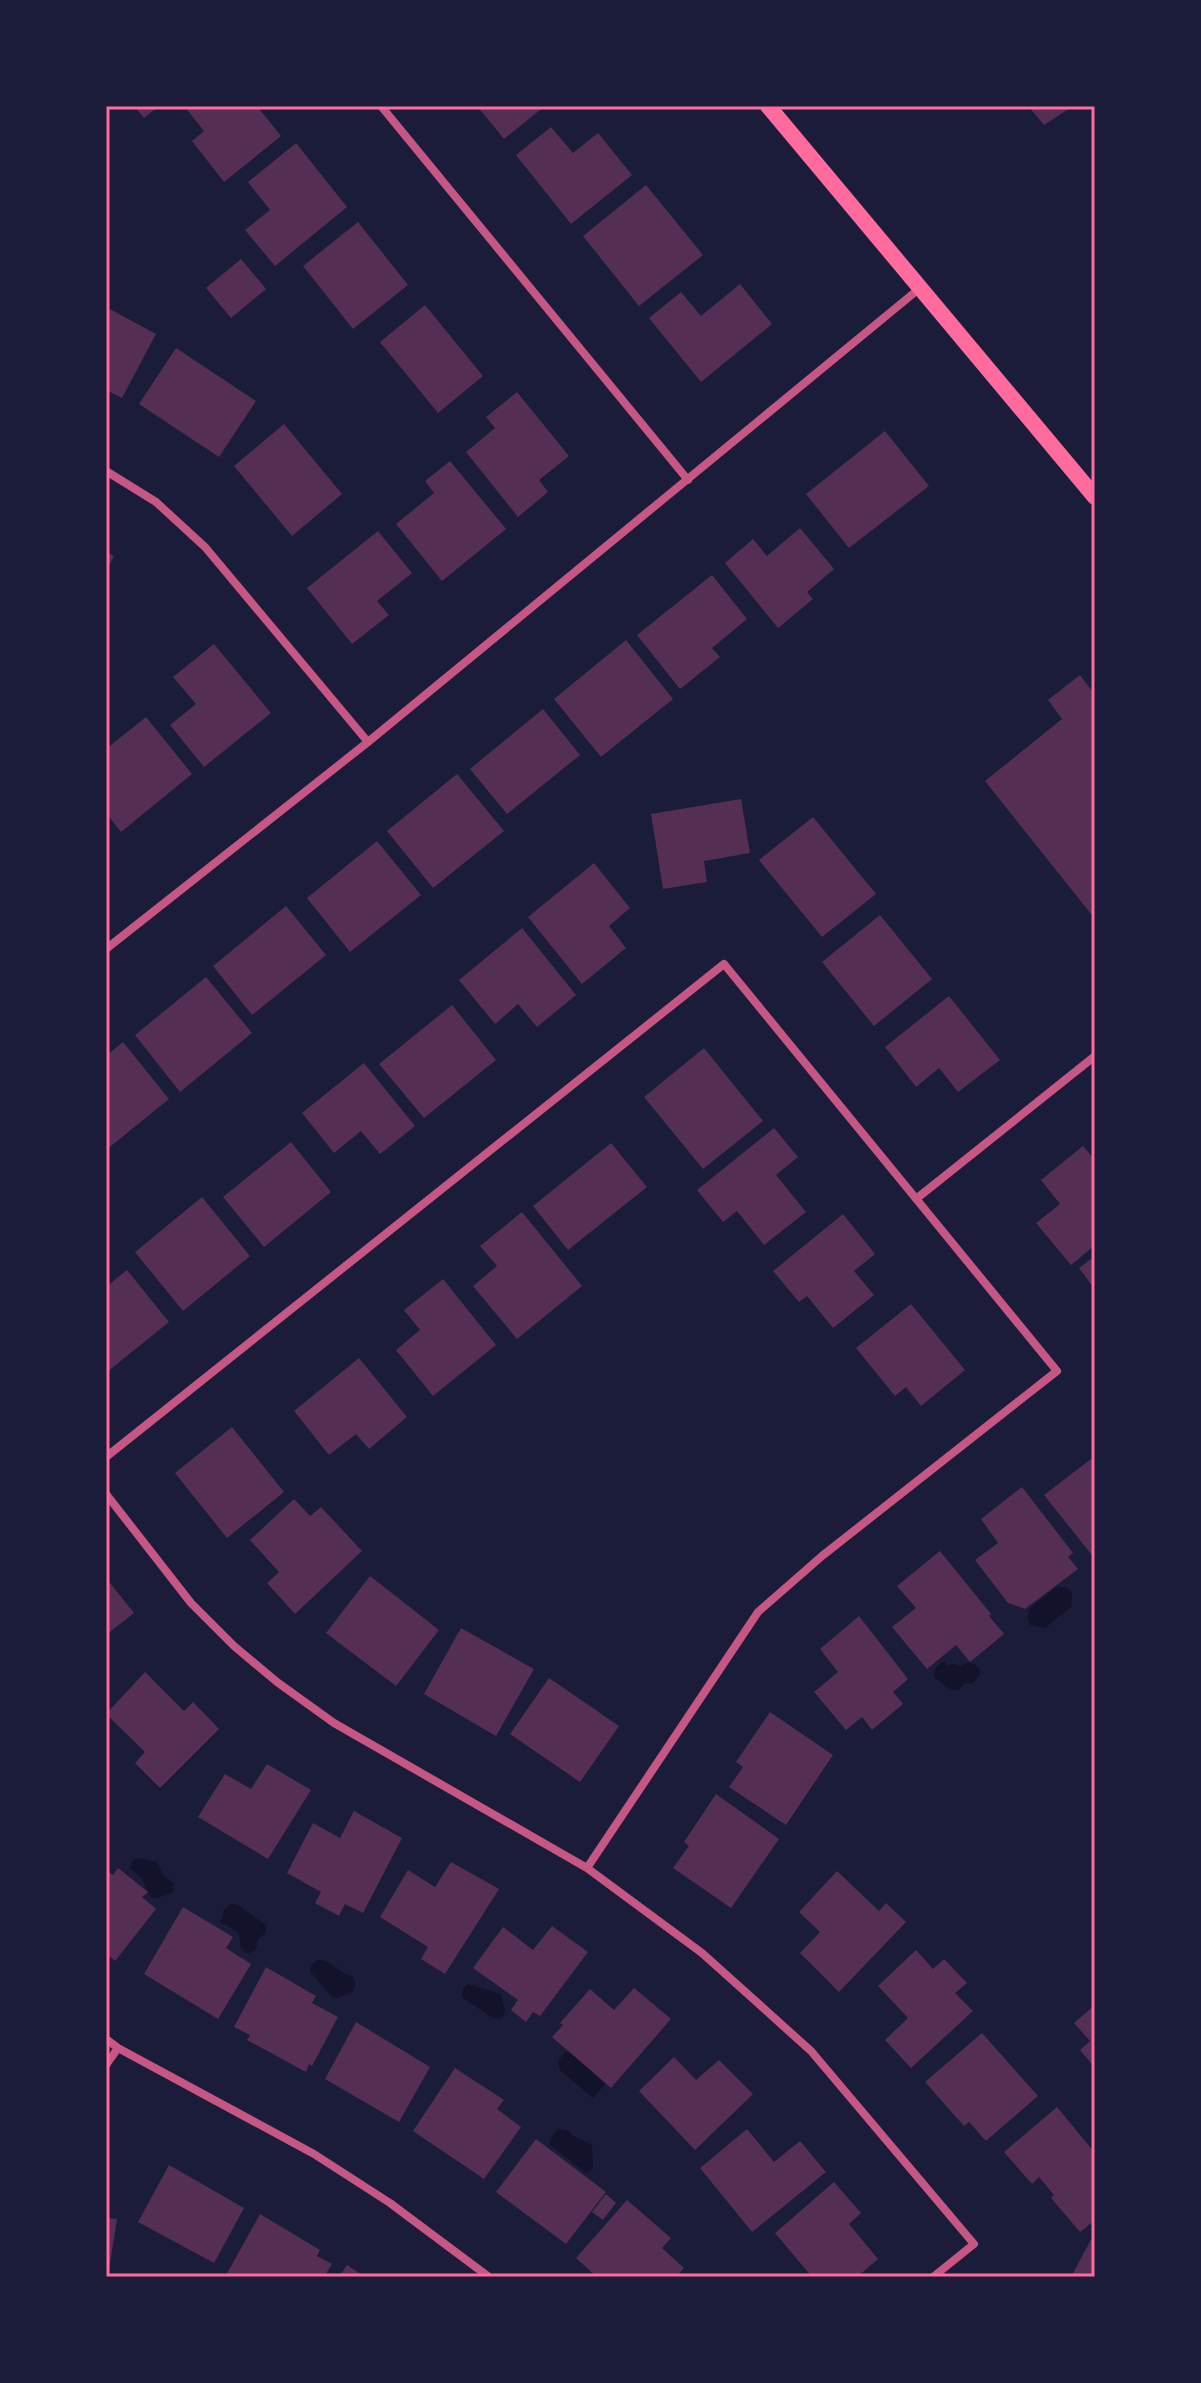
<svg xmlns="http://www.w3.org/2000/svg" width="1201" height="2383" font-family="Poppins,sans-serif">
	<rect width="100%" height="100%" fill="#1b1b3a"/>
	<!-- water -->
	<path fill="#12122b" d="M1066,1587L1072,1592L1071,1607L1045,1628L1030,1625L1028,1619L1029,1609L1055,1588Z
		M942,1662H945L947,1666L954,1664L961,1667L965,1663H973L979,1668L980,1675L972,1684L965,1683L958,1690H951L934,1677L935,1669Z
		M137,1858L157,1862L163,1875L173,1883L174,1889L172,1893L157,1898L151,1897L142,1879L130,1868L132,1861Z
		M231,1904L238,1905L266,1925V1932L258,1940L256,1949L250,1953H246L241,1948C238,1927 243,1937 226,1924L223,1925L220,1920L222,1919L224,1910Z
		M317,1960C331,1959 338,1973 352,1976L356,1984L352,1992L338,1998L332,1997L310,1971L311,1965Z
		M468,1984L501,1994L505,2011L502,2018L496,2019L491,2017L462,1997L463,1988Z
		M566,2052H570L606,2083L593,2098L560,2070L558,2061Z
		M559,2129L570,2131L571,2135L592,2145L593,2169L586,2173L549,2144L554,2133Z"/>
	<!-- building -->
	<path fill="#542f53" d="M134,106H159L144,118Z
		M184,106H257L281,136L224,182L192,141L204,131Z
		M477,106H545L504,139Z
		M1028,106H1073L1044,125Z
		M551,127L573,153L598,133L632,175L571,224L516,155Z
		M296,143L347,207L275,266L245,230L270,210L248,182Z
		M646,185L703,255L639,306L583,236Z
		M358,222L408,285L353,329L303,266Z
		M241,259L266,289L231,318L206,288Z
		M740,284L772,324L701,382L649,318L681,292L701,316Z
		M425,305L483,376L438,413L380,342Z
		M106,307L156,334L122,398L106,390Z
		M176,348L256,401L219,457L139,404Z
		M517,392L569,456L539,480L548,492L518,517L466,452L495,428L486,417Z
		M284,424L342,494L292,536L234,466Z
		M885,431L929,486L849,548L806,494Z
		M450,461L506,529L442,581L396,524L434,493L425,481Z
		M800,528L834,569L807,592L813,599L778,628L725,563L753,539L767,556Z
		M378,531L412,573L377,601L389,615L352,644L307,588Z
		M106,552L114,556L106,572Z
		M712,575L747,619L712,648L720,657L680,689L637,635Z
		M626,640L673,699L601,757L554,699Z
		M214,644L271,713L204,767L170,725L196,704L173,677Z
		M1080,675L1095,695V919L985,781L1062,719L1048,700Z
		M543,709L580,755L507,814L470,769Z
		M146,717L192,774L121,832L106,813V749Z
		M457,774L504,831L433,888L387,831Z
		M741,799L750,853L704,861L707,882L663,889L651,814Z
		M813,817L876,894L822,937L759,860Z
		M377,841L421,895L350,952L307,898Z
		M594,863L630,908L609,926L626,948L582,984L528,917Z
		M286,906L326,955L252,1015L213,966Z
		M880,915L932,979L874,1026L822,962Z
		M522,928L576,995L537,1027L518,1004L495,1024L459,980Z
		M206,977L252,1033L180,1092L135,1035Z
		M949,996L1000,1060L958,1092L939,1068L916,1087L885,1047Z
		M452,1005L496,1060L424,1118L379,1064Z
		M123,1042L169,1099L106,1150V1056Z
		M704,1048L763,1121L703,1169L644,1097Z
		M364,1063L415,1126L380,1154L361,1131L334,1153L302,1113Z
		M774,1128L798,1157L776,1175L806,1212L764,1245L737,1211L723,1222L697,1190Z
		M291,1142L331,1192L264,1247L223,1197Z
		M611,1143L647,1187L568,1250L533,1206Z
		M1083,1146L1095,1160V1245L1071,1265L1036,1223L1060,1204L1041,1180Z
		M202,1197L250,1256L183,1311L135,1252Z
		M522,1212L582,1286L517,1339L473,1286L497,1266L480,1246Z
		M843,1214L875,1254L854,1271L874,1295L833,1328L807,1296L799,1302L773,1271Z
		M1095,1256V1290L1079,1268Z
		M127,1270L169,1322L107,1372L106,1287Z
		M443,1279L496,1345L433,1396L396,1350L420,1330L404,1310Z
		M911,1304L965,1370L921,1406L906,1387L895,1396L856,1348Z
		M359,1358L407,1417L369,1449L356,1434L329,1455L294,1411Z
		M232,1427L284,1492L227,1538L175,1473Z
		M1091,1459L1095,1464V1559L1044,1495Z
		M1022,1487L1073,1553L1068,1557L1078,1569L1025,1609L1008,1603L975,1560L998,1543L981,1519Z
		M294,1499L310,1516L321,1507L362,1551L295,1614L267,1583L279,1572L250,1540Z
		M940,1551L991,1614L989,1616L1004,1634L970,1662L956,1645L927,1669L892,1627L916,1608L897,1586Z
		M370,1576L439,1630L396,1686L326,1633Z
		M106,1578L134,1613L106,1635Z
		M859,1616L908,1679L893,1692L903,1704L872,1730L862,1717L846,1730L814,1692L838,1672L820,1649Z
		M461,1628L534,1669L496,1736L424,1694Z
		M145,1672L184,1711L193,1702L219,1729L160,1788L135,1763L145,1752L106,1714Z
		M549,1678L619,1726L580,1782L510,1734Z
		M770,1712L833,1755L786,1825L729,1787L743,1767L736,1762Z
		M267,1764L311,1790L268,1859L198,1817L225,1774L251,1789Z
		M716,1794L779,1839L731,1908L673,1868L689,1846L684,1842Z
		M354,1811L402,1838L363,1913L345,1904L339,1916L315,1903L321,1892L287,1873L313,1823L340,1838Z
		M451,1862L499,1889L445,1974L421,1959L428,1947L380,1917L408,1870L435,1887Z
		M118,1868L148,1892L142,1897L156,1909L115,1961L106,1953V1870L113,1875Z
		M837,1871L879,1911L886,1903L906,1922L839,1992L800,1953L820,1932L799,1912Z
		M183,1907L233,1937L226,1948L251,1964L218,2019L144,1974Z
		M552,1926L588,1952L540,2016L533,2012L526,2022L511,2010L518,2000L473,1968L503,1927L533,1950Z
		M916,1950L933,1969L944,1959L967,1983L955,1993L973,2011L911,2068L885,2040L908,2018L878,1986Z
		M266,1967L316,1996L312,2003L338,2017L312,2066L309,2064L306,2072L247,2040L250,2035L234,2027Z
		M634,1988L671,2019L611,2088L552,2037L563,2025L560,2023L590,1989L614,2010Z
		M1095,2005V2068L1080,2050L1090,2041L1074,2023Z
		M356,2022L430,2067L399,2122L325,2079Z
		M982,2033L1038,2096L986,2141L969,2122L964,2126L925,2082Z
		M674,2057L696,2080L719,2060L753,2094L695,2150L639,2091Z
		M455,2068L504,2100L497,2109L521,2127L484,2179L413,2131Z
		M1057,2107L1095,2153V2220L1080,2232L1051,2198L1054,2195L1039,2177L1032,2184L1004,2152Z
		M747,2129L774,2162L800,2141L826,2172L752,2232L700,2168Z
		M536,2139L606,2192L566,2244L496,2192Z
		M169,2165L244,2208L214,2263L138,2222Z
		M834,2182L861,2213L849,2224L878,2259L857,2277H812L775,2233Z
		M606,2194L616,2203L603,2220L592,2212Z
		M627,2200L671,2238L662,2248L684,2268L676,2277H597L576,2258Z
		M260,2214L320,2250L317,2256L332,2264L324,2277H225Z
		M106,2218L117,2219L108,2276H106Z
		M1095,2232V2277H1071Z
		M347,2265L365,2277H339Z"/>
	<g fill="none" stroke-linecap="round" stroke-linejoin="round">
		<!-- minor -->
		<path stroke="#c65784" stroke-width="8" d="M381,106L688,480
			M106,471L156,502L205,547L368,742
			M106,949L368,742L920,288
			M916,1199L1095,1056
			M106,1457L724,964L1057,1371L822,1556L758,1612L587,1868
			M106,1494L191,1603L234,1646L277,1682L334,1723L587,1868L702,1953L811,2051L974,2244L933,2277
			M106,2039L118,2048L314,2154L390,2203L489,2277
			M106,2065L118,2048"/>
		<!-- secondary -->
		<path stroke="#ff6b9d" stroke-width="16" d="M768,106L1095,497"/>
	</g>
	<!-- border -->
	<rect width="1201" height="2383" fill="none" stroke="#1b1b3a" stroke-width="216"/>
	<rect x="108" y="108" width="985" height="2167" fill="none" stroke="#ff6b9d" stroke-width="3"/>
</svg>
